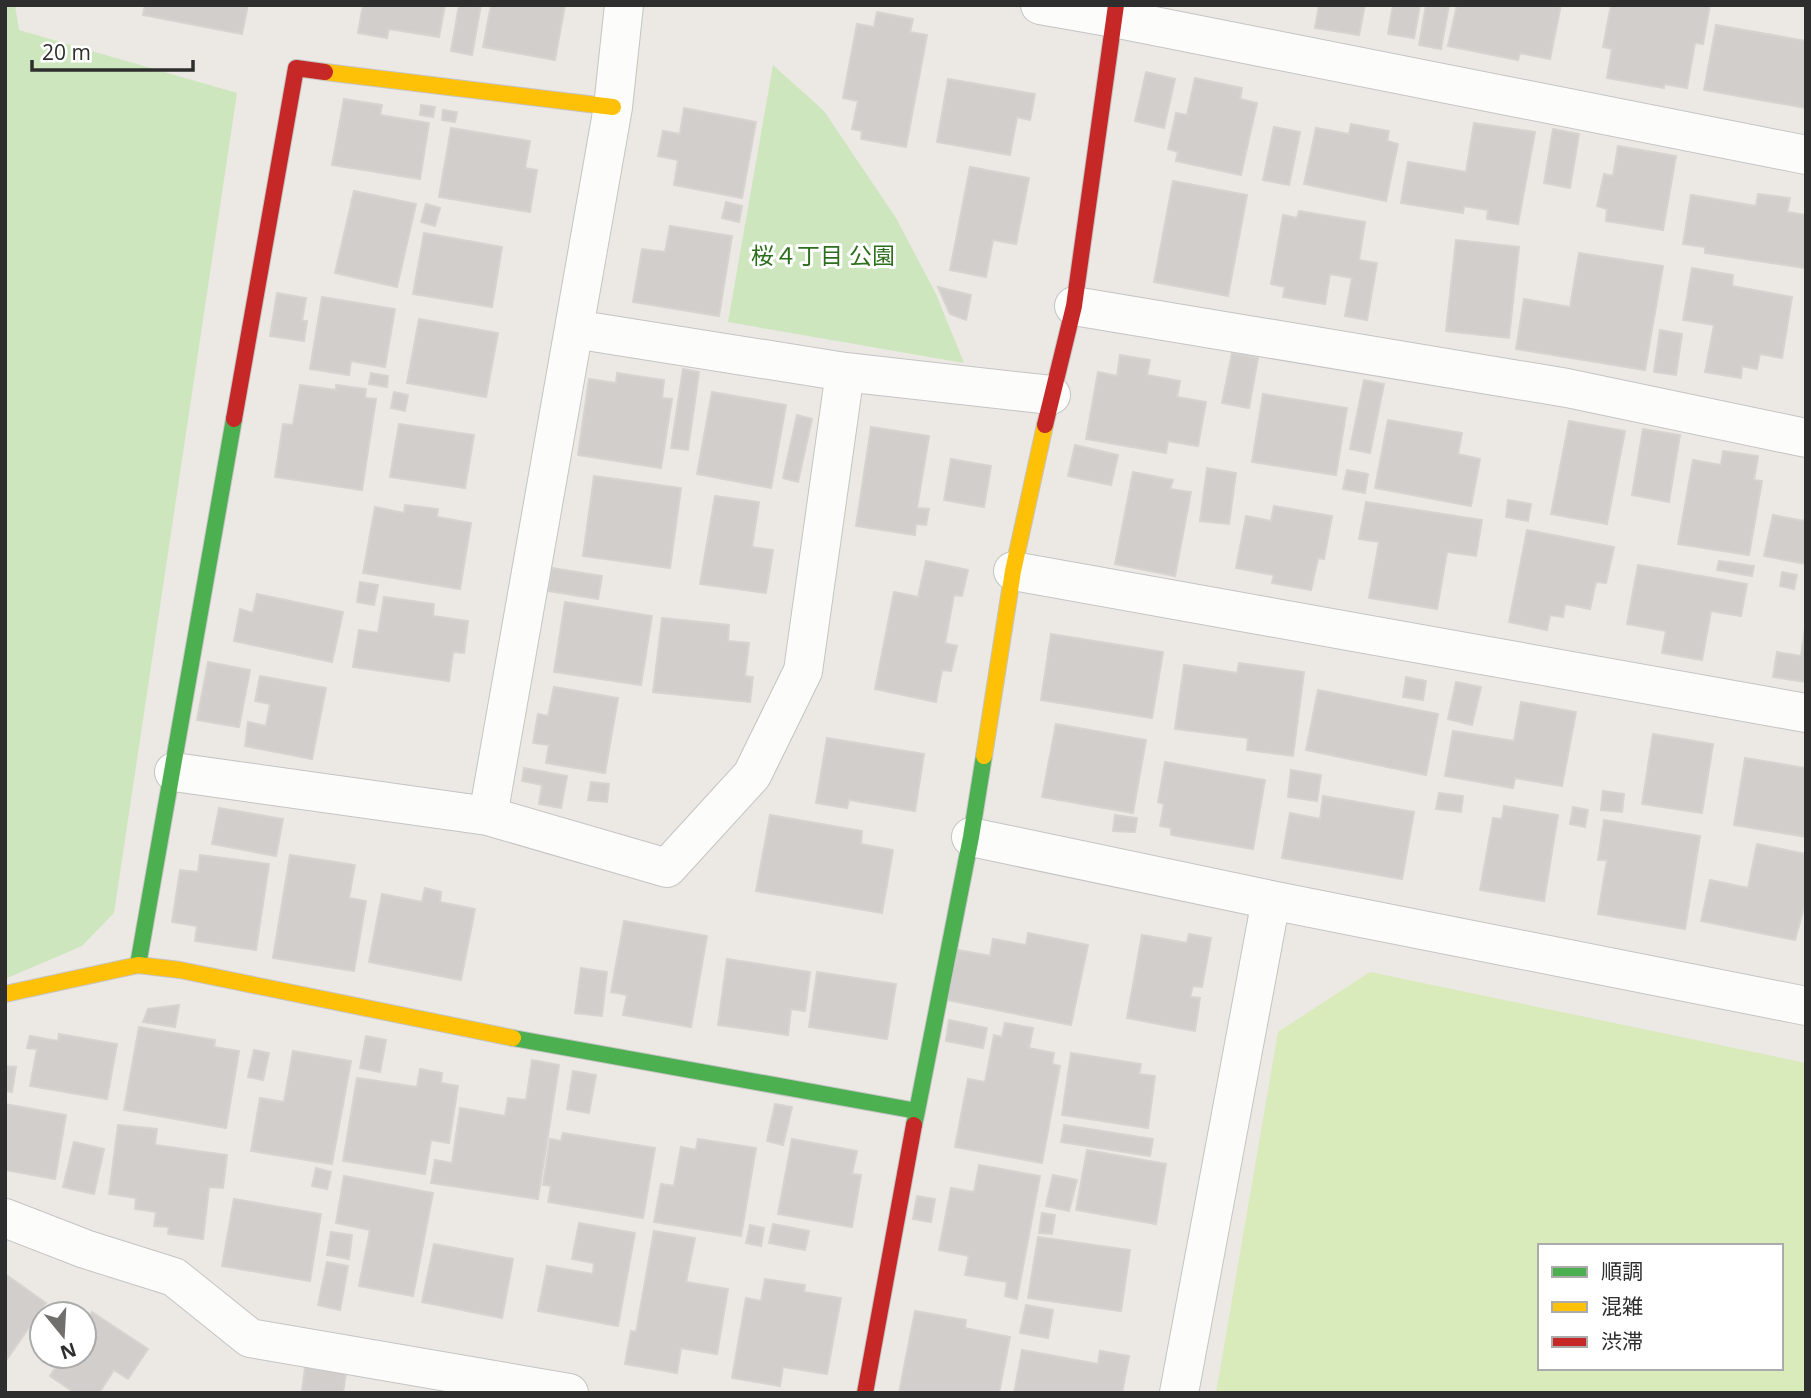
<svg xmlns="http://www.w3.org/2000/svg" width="1811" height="1398" font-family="'Open Sans','Noto Sans JP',sans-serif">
	<rect width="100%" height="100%" fill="#ece8e4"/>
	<!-- green -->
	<path fill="#cee6be" d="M5,5H15L19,30L237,93L114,913L82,946L5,979Z
		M773,65L824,111L896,218L936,294L964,363L728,322Z"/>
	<!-- pitch -->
	<path fill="#d9eabb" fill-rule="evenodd" d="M1370,972L1806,1063V1393H1216L1278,1032ZM1540,1246H1781V1368H1540Z"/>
	<!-- building -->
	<path fill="#d1cecb" stroke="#d7d4d0" stroke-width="2" d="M145,5H248L242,34L143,15Z
		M363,5H445L439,37L389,29L387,38L358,33Z
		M459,5H481L472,55L451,51Z
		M491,5H565L555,60L483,47Z
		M1319,5H1365L1359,35L1315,28Z
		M1393,5H1420L1414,38L1388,34Z
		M1426,5H1449L1441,49L1419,45Z
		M1457,5H1561L1550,59L1520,53L1518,60L1448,46Z
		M1611,5H1710L1703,44L1695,43L1687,88L1664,84V88L1607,78L1612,49L1603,47Z
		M877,12L913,19L910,32L927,35L906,147L861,139L862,131L852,129L858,101L843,98L857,24L874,27Z
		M1716,25L1806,41V108L1704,90Z
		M1146,72L1175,79L1164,128L1135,121Z
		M1195,78L1242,88L1240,99L1257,103L1241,175L1176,161L1178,152L1168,149L1176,113L1187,115Z
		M948,79L1035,94L1030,120L1017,117L1010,155L937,142Z
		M344,99L382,105L380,115L429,123L420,179L332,165Z
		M421,105L435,107L433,117L420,115Z
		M684,108L756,122L742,198L674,185L678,160L658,156L663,131L680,134Z
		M443,110L457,112L455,122L442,120Z
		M1474,123L1535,132L1518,224L1487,219L1488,210L1464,206L1463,213L1401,203L1408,162L1466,172Z
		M1351,124L1389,131L1387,141L1398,144L1386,201L1304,184L1316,128L1349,134Z
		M1274,127L1300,132L1289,185L1263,180Z
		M451,128L530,141L525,168L537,170L530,212L439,197Z
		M1553,129L1579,134L1570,188L1544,183Z
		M1618,146L1676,156L1663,230L1606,221L1607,209L1597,206L1604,174L1613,176Z
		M970,167L1029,178L1016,244L993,240L986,277L950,270Z
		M1173,181L1247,195L1228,296L1154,282Z
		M354,191L416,204L397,287L335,273Z
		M1758,194L1790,198L1787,212L1806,215L1805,268L1705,253V247L1683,244L1691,195L1756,206Z
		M726,202L742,206L739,222L722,218Z
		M426,204L440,208L435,226L421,222Z
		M1299,211L1365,222L1359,260L1377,263L1367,320L1345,316L1352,278L1330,274L1325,304L1283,297L1285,287L1271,284L1283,215L1297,218Z
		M670,226L732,236L719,316L633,302L642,249L665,252Z
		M424,233L502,247L492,307L413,294Z
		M1456,240L1519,247L1509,338L1446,331Z
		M1579,253L1663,266L1645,370L1516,349L1524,299L1570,307Z
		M1692,268L1733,275L1732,286L1792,297L1782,358L1760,354L1757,369L1742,366L1741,378L1705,372L1714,325L1683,320Z
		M938,287L971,295L966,320L950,314Z
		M277,293L306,298L302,321H307L304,341L270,336Z
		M322,297L395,309L385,367L351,361L349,375L310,369Z
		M419,319L498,333L486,397L407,383Z
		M1660,330L1682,334L1676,375L1654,372Z
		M1232,353L1258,358L1249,408L1222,403Z
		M1120,355L1150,360L1147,375L1180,381L1177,397L1206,402L1198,446L1168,441L1166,453L1086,439L1098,372L1117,376Z
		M683,369L699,372L688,450L671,448Z
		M371,373L388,376L387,387L369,384Z
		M617,373L664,380L662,398L672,399L661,468L578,455L589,379L616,383Z
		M1364,380L1384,384L1370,453L1350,449Z
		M300,385L336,390V385L366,389L365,398L376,399L362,490L275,477L283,424L293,425Z
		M394,392L408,395L405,411L391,408Z
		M712,392L786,405L771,488L697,474Z
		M1263,394L1347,408L1336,475L1252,462Z
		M797,415L812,419L798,482L783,478Z
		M1388,420L1462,433L1458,454L1480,459L1471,506L1375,488Z
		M1569,421L1625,431L1607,524L1551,514Z
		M399,424L474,435L465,488L390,477Z
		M871,427L929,436L917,508L929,509L926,525L916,524L915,535L856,526Z
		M1643,429L1680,435L1669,502L1632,495Z
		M1075,445L1118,455L1111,485L1068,476Z
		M1723,451L1758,456L1754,480L1762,481L1749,555L1678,544L1693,460L1721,465Z
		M951,459L991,466L984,507L944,500Z
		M1207,468L1236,473L1229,524L1200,521Z
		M1347,470L1368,474L1365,493L1343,489Z
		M1133,472L1173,480L1170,489L1191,492L1175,576L1115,564Z
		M594,476L681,488L670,568L583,556Z
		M715,496L759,502L752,547L773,550L766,593L700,584Z
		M1508,500L1531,504L1528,521L1506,517Z
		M1366,502L1482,520L1476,556L1447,552L1437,609L1369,598L1379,542L1359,539Z
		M405,505L438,509L437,517L471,523L460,589L363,573L375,507L404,513Z
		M1274,506L1332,516L1324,559L1318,558L1311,590L1272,583L1274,575L1236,568L1246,516L1271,521Z
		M1806,513V564L1764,556L1773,515L1804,521Z
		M1527,530L1614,547L1606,583L1596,582L1590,609L1565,604L1563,617L1550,615L1547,630L1509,622Z
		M926,561L968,570L962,596L954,595L945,643L957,646L951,671L942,670L936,702L875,689L894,592L918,597Z
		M1719,561L1754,566L1752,576L1717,570Z
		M1638,565L1747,584L1741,616L1711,611L1702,660L1662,653L1666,631L1627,624Z
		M552,568L602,576L598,599L548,591Z
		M1782,572L1797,575L1794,589L1780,586Z
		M360,582L378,585L374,605L357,602Z
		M257,594L343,612L332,662L234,641L240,609L253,613Z
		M384,597L434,604L433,616L468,621L464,653L453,652L449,681L353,667L359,630L378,633Z
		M565,602L652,616L641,685L554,672Z
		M662,618L729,625L728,641L749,643L745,676L753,677L750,702L653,692Z
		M1806,622V682L1773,677L1777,652L1801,656Z
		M1051,634L1163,652L1152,718L1041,700Z
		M208,662L250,670L239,727L197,720Z
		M1239,663L1304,672L1293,756L1247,750L1248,738L1175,729L1184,665L1237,673Z
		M260,676L326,688L312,759L245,746L248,722L266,726L270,704L255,701Z
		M1406,677L1426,681L1423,700L1403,697Z
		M1456,682L1481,687L1472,725L1448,719Z
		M554,687L618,698L605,773L546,763L549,745L533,743L538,714L548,716Z
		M1318,690L1438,714L1426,775L1306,750Z
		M1521,702L1576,712L1562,786L1515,778L1513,788L1445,776L1453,731L1514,741Z
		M1056,724L1146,740L1133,813L1042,797Z
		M1653,734L1713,744L1702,813L1642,804Z
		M827,738L924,754L915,811L849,800L847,808L816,803Z
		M1745,758L1806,768V837L1734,825Z
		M1165,762L1265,780L1253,849L1171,835V828L1160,826L1164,804L1158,802Z
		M524,768L567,776L561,808L539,804L542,785L522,781Z
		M1291,770L1321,775L1317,801L1288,797Z
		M591,782L609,784L607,802L588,800Z
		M1603,791L1624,794L1622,812L1601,810Z
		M1439,793L1463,796L1461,812L1436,809Z
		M1323,796L1414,812L1402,879L1282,858L1290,813L1320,819Z
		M1504,806L1558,815L1544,901L1480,890L1493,818L1502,819Z
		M1573,807L1588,810L1585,827L1570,824Z
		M219,808L283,819L276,856L212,844Z
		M770,815L862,831L861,844L893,850L882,913L756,891Z
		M1115,815L1137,818L1135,832L1113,831Z
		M1604,820L1700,836L1685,929L1598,914L1607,860H1598Z
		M1757,844L1806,854V900L1795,940L1701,921L1710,880L1748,888Z
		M200,855L269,864L256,950L195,941L197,926L172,922L180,870L198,872Z
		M290,855L355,865L349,898L366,901L354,971L273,958Z
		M425,888L441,892L440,902L475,909L461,980L369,962L382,894L422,902Z
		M624,921L707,936L691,1027L623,1015L627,995L611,992Z
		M1028,933L1088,945L1071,1025L947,1000L958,950L990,956L993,939L1026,945Z
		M1189,934L1211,938L1202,987L1193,986L1190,997L1200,998L1195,1031L1127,1018L1142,935L1187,943Z
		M727,959L810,972L805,1011L791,1009L788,1035L718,1025Z
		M581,968L607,972L602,1016L575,1013Z
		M817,972L896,984L887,1039L809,1027Z
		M179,1005L175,1027L143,1022L148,1009Z
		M949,1020L987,1028L983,1048L946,1041Z
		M1005,1023L1033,1028L1029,1048L1054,1053L1052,1064L1060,1066L1042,1163L955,1147L968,1079L985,1082L994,1035L1002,1037Z
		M139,1027L215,1040L214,1047L239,1051L226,1128L124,1110Z
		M59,1034L117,1044L107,1099L30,1086L37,1049L27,1048L30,1036L58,1041Z
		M366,1036L386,1040L380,1072L360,1068Z
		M254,1050L269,1053L263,1080L248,1077Z
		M293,1051L351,1061L332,1164L251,1151L260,1098L284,1102Z
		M1071,1053L1141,1064L1139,1074L1155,1076L1148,1128L1062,1115Z
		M532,1060L559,1065L538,1199L431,1183L435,1160L452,1163L460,1108L505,1116L508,1098L526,1100Z
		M5,1066L16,1067L12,1092L5,1091Z
		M420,1069L442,1073L441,1083L458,1086L449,1143L431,1140L425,1174L343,1161L357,1078L417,1087Z
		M573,1071L596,1075L589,1113L567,1109Z
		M5,1104L66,1115L55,1179L5,1170Z
		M775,1104L792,1107L783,1145L767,1141Z
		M118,1125L157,1129L155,1145L227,1155L223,1188L209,1187L203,1239L168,1234L169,1227L154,1226L156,1212L135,1209L136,1198L109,1194Z
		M1064,1125L1153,1139L1150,1156L1061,1142Z
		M563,1133L655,1148L643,1218L548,1202L551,1186L543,1185L550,1139L561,1141Z
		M698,1139L756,1148L741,1236L654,1222L661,1184L674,1186L681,1147L696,1150Z
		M792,1139L857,1151L852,1174L861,1175L852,1227L778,1214Z
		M74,1142L104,1149L94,1194L63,1187Z
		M1087,1150L1166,1164L1156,1224L1076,1210Z
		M979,1165L1040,1176L1017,1299L1005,1296L1007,1282L965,1275L969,1256L939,1250L951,1188L974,1192Z
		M316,1168L331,1172L327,1189L312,1186Z
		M1053,1175L1077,1180L1069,1211L1046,1206Z
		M344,1176L433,1193L413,1296L359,1286L370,1230L336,1223Z
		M917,1196L935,1199L931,1222L913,1219Z
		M234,1199L321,1214L310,1281L222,1266Z
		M1042,1213L1055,1215L1052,1234L1039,1233Z
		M579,1223L635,1233L618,1326L538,1311L547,1266L593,1274L594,1263L572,1259Z
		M773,1224L809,1231L805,1250L769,1243Z
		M750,1225L764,1228L761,1246L746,1243Z
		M654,1231L695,1238L686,1282L728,1289L717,1354L681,1348L677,1373L625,1364L631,1331L636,1332Z
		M331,1232L352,1235L349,1259L327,1255Z
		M1038,1237L1130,1250L1121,1311L1028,1298Z
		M434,1244L513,1259L502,1318L422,1302Z
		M327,1262L348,1266L340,1310L318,1305Z
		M5,1274L46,1303L5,1362Z
		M765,1279L805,1285L804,1292L841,1298L827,1374L783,1367L780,1386L732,1378L746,1298L761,1301Z
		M1026,1305L1053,1310L1048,1338L1020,1333Z
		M915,1311L966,1320L965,1328L1010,1337L999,1393H899Z
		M92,1312L148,1349L128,1379L114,1370L99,1393H75L50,1376L63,1356H84V1324Z
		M1022,1350L1098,1364L1100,1351L1129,1356L1122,1393H1014Z
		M305,1367L346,1373L343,1393L302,1391Z"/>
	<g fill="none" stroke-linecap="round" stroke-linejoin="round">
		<defs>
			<path id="street" d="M1040,5L1114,18L1806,155
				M1074,306L1567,388L1806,438
				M574,329L845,372L1051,395
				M1013,571L1806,713
				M174,772L488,816L667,868L752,775L803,671L845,372
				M488,816L613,107L624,5
				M971,837L1271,900L1806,1006
				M5,1218L85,1249L174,1277L250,1338L569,1393
				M1179,1393L1271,900"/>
			<path id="fast" d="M138,965L234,419
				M513,1038L917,1111L914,1125
				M917,1111L971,837L984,756"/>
			<path id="slow" d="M325,72L613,107
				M984,756L1013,571L1045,425
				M5,994L138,965L180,970L513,1038"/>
			<path id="jam" d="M234,419L296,68L325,72
				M1045,425L1074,306L1116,5
				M865,1393L914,1125"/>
		</defs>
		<!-- street casing -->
		<use href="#street" stroke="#c5c4c5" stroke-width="40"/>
		<!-- fast casing -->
		<use href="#fast" stroke="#c5c4c5" stroke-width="18"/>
		<!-- slow casing -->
		<use href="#slow" stroke="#c5c4c5" stroke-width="18"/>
		<!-- jam casing -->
		<use href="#jam" stroke="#c5c4c5" stroke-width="18"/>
		<!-- street -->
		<use href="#street" stroke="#fcfcfb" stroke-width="38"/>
		<!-- fast -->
		<use href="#fast" stroke="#4caf50" stroke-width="16"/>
		<!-- slow -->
		<use href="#slow" stroke="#ffc107" stroke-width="16"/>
		<!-- jam -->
		<use href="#jam" stroke="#c62828" stroke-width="16"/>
	</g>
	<g text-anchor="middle" stroke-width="6" stroke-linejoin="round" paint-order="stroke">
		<!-- park labels -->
		<g font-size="23" fill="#2c6e1b" stroke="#fff">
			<text x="823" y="264">桜４丁目 公園</text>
		</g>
	</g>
	<!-- border -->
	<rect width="1811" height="1398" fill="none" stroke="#2e2e2e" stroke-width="14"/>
	<!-- legend -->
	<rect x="1538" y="1244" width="245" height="126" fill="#ffffff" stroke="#ababab" stroke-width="2"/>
	<rect x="1552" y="1267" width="35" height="10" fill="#4caf50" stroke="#ababab" stroke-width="2"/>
	<text x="1601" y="1279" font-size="21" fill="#2e2e2e">順調</text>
	<rect x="1552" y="1302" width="35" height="10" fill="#ffc107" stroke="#ababab" stroke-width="2"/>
	<text x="1601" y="1314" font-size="21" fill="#2e2e2e">混雑</text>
	<rect x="1552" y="1337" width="35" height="10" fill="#c62828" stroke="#ababab" stroke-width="2"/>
	<text x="1601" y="1349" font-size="21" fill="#2e2e2e">渋滞</text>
	<!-- north arrow -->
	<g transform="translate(63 1335) rotate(162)"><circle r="33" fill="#ffffff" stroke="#ababab" stroke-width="2"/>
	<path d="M0-5L12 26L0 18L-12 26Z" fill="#706f6e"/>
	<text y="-10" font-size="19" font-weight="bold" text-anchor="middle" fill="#2e2e2e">N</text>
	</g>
	<!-- scale -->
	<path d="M32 60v10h161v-10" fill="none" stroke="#2e2e2e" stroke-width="3.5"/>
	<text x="42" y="60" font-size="21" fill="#2e2e2e" stroke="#ffffff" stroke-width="5" paint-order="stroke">20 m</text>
</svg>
